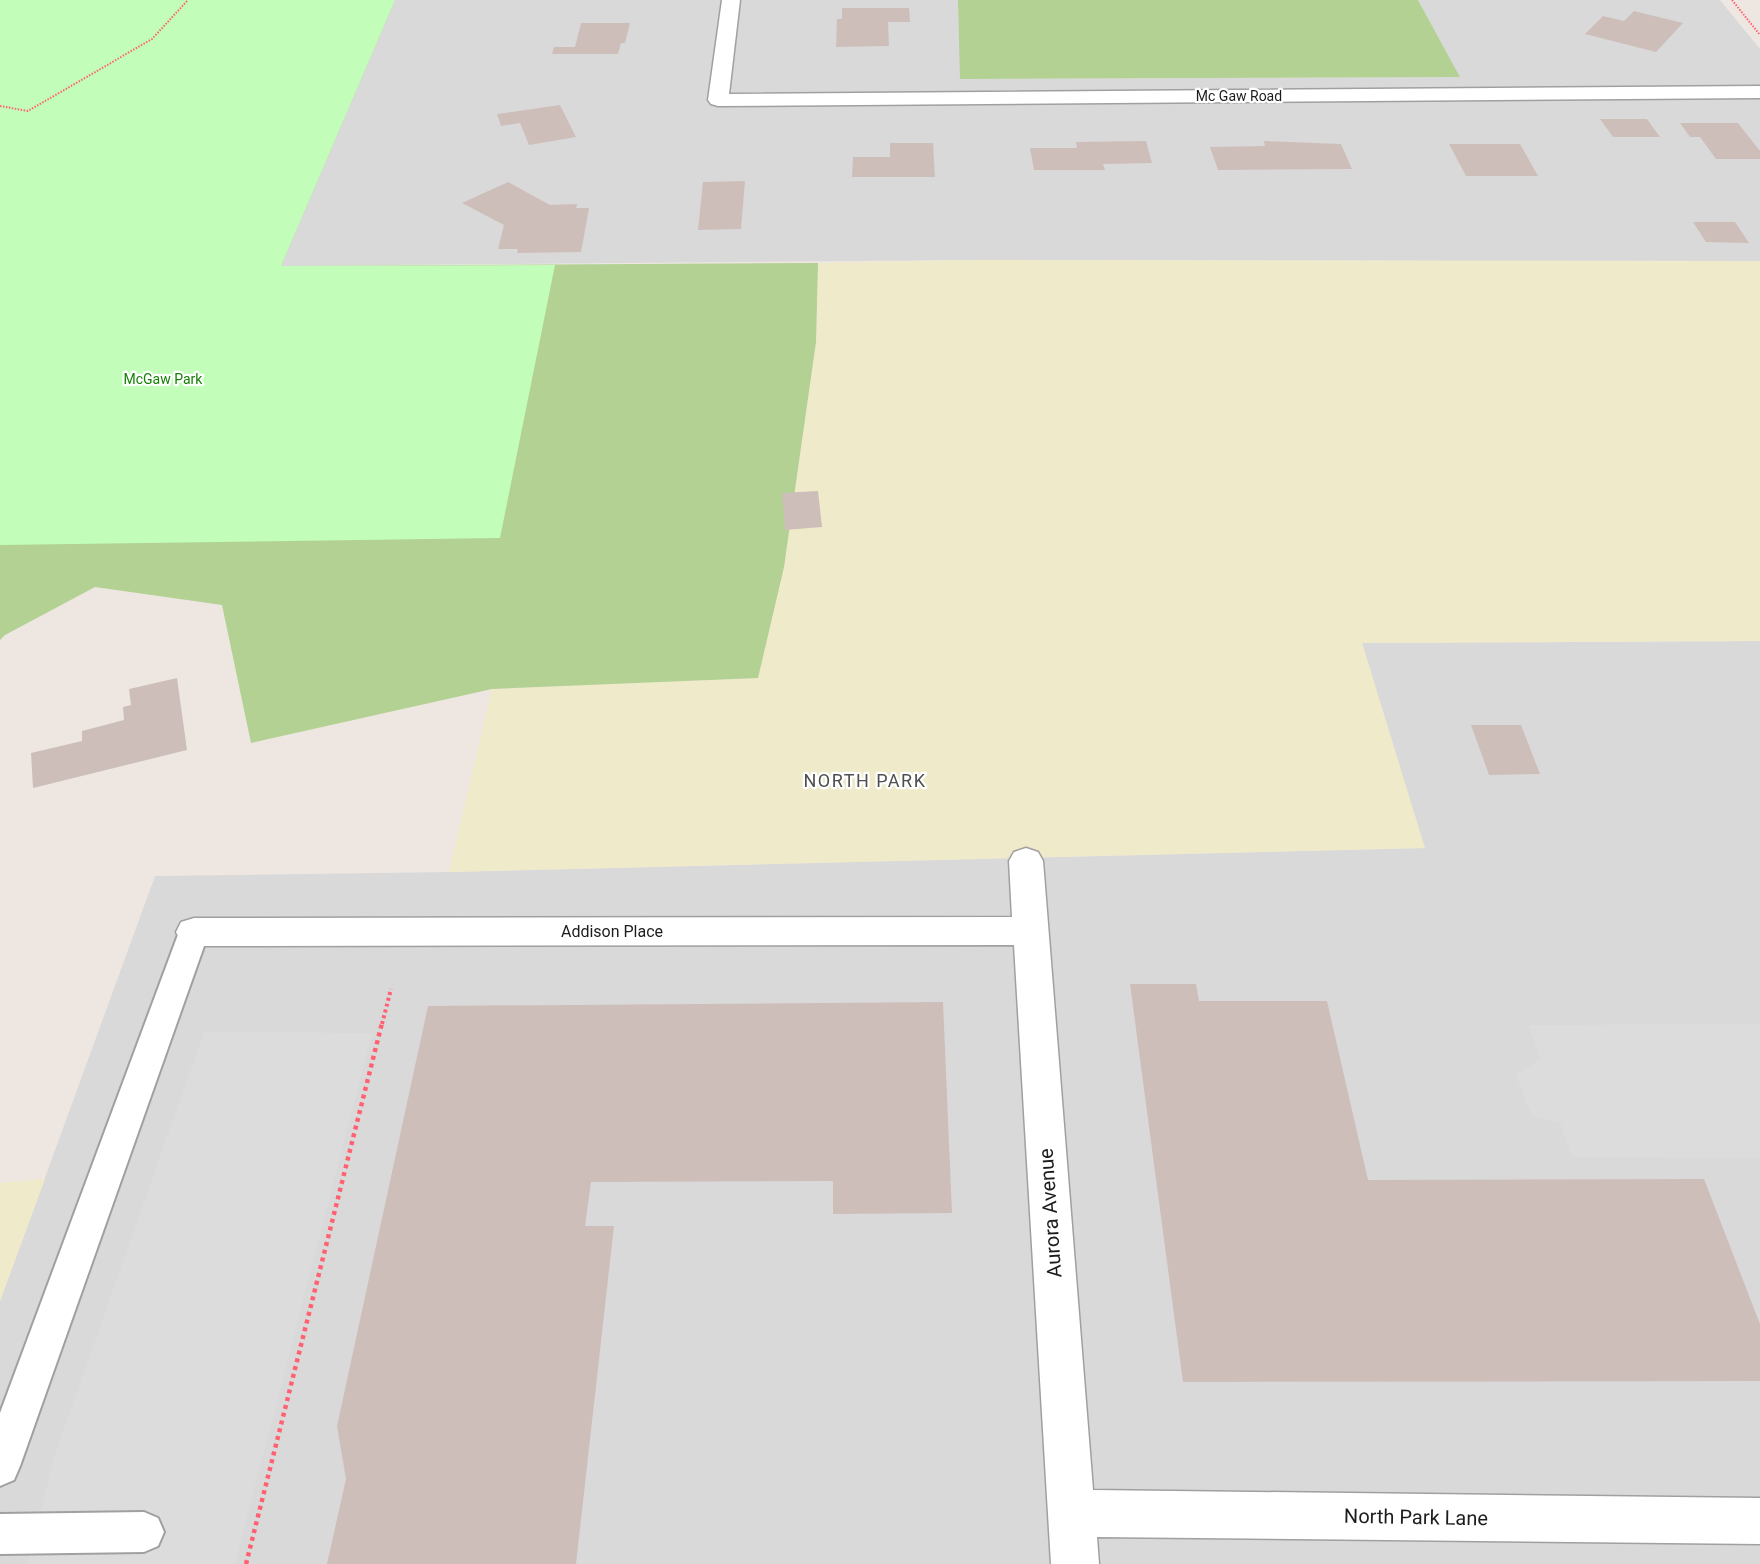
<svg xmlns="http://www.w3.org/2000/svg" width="1760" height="1564" font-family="Roboto,sans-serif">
	<rect width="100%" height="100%" fill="#eee7e1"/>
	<!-- residential -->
	<path fill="#dad9d9" d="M395,0H958L961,79L1460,77L1418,0H1720L1760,49V261L966,260L281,266Z
		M1760,641V1564H0V1301L155,876L449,872L1424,848L1362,643Z"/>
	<!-- farmland -->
	<path fill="#efeaca" d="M966,260L1760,261V641L1362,643L1425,848L449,872L492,689L758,678L784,567L816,342L818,263Z
		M45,1179L0,1301V1183Z"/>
	<!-- forest -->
	<path fill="#b2d192" d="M0,0H395L281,266L818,263L816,342L784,567L758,678L492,689L251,743L222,605L95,587L5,635L0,640Z
		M958,0H1418L1460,77L960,79Z"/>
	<!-- park -->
	<path fill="#c2fdb9" d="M0,0H395L281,266L555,265L500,538L0,545Z"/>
	<!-- parking -->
	<path fill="#dcdcdc" d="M1760,1024V1158L1572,1157L1560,1123L1532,1116L1516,1075L1540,1059L1528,1025Z
		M204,1032L372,1033L235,1564H28L54,1457Z"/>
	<!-- building -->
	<path fill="#cebeba" d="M842,8H909L910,22H888L889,46L836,47L837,19H842Z
		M1634,11L1683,23L1656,52L1585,34L1603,16L1624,21Z
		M581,23H630L625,43H621L618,54H552L554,47H575Z
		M560,105L576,137L529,145L520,123L501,126L497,114Z
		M1600,119H1647L1660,137H1613Z
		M1680,123H1738L1760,151V159H1716L1700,137H1690Z
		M1146,141L1152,163L1103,164L1105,170H1034L1030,148H1077L1076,142Z
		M1264,141L1341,144L1352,169L1218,170L1210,147L1265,146Z
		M890,143H933L935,177H852L853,157H890Z
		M1449,144H1520L1538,176H1466Z
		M745,181L741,229L698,230L703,182Z
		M508,182L550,205L577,204L576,208H589L581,252L517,253L518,249H498L504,225L462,203Z
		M1693,222H1735L1749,243L1706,242Z
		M818,491L822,527L785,530L782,493Z
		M177,678L187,750L33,788L31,753L82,741V731L124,720L123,707L131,705L129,689Z
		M1471,725H1521L1540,774L1489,775Z
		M1130,984H1196L1199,1001H1327L1368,1180L1704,1179L1760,1324V1381L1183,1382Z
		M943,1002L952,1213L833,1214V1181L591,1182L585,1226H614L576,1564H327L346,1479L337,1426L428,1006Z"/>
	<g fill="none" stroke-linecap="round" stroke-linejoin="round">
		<defs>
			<path id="service" d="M194,920L205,923L209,932L20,1466L14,1480L0,1486V1413L179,932L183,923Z
				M144,1512L158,1518L164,1532L158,1546L144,1552L0,1554V1514Z"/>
			<path id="minor" d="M722,0H740L729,94L1760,86V98L718,106L711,104L708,100Z
				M1026,848L1038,852L1043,861L1093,1490L1760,1498V1544L1097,1537L1099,1564H1051L1014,945L194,946L181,942L176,932L181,922L194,918L1012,917L1009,861L1014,852Z"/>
		</defs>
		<!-- service casing -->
		<use href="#service" stroke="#a0a0a0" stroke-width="4"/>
		<!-- minor casing -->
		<use href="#minor" stroke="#a0a0a0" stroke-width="3"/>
		<!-- path-far2 -->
		<path stroke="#ff6172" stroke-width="2" stroke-dasharray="1.5 1.5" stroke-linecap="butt" d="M1732,0L1760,35
			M0,106L28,111L152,39L188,0"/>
		<!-- path-far1 -->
		<path stroke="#ff6172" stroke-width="4" stroke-dasharray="3 3" stroke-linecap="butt" d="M382,1024L391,989"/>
		<!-- path -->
		<path stroke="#ff6172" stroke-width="4.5" stroke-dasharray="4 4" stroke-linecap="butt" d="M246,1564L382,1023"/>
		<!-- service -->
		<use href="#service" fill="#fff" fill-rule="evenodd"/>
		<!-- minor -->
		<use href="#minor" fill="#fff" fill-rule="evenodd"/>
	</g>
	<g text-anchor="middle" stroke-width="4.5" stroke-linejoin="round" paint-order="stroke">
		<!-- far-street labels -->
		<g font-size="14" fill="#1c1c1c" stroke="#fff">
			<text x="1239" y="101">Mc Gaw Road</text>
		</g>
		<!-- far-park labels -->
		<g font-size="14" fill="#148104" stroke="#fff">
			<text x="163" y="384">McGaw Park</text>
		</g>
		<!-- street labels -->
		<g font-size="16" fill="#1c1c1c" stroke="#fff">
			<text x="612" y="937">Addison Place</text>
		</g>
		<!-- neighbourhood labels -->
		<g font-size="18" letter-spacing="1.5" fill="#4f4f4f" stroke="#fff">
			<text x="865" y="787">NORTH PARK</text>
		</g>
		<!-- near-street labels -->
		<g font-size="20" fill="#1c1c1c" stroke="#fff">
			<text transform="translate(1050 1213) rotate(-94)" y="7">Aurora Avenue</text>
			<text transform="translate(1416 1517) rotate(1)" y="7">North Park Lane</text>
		</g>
	</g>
</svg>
